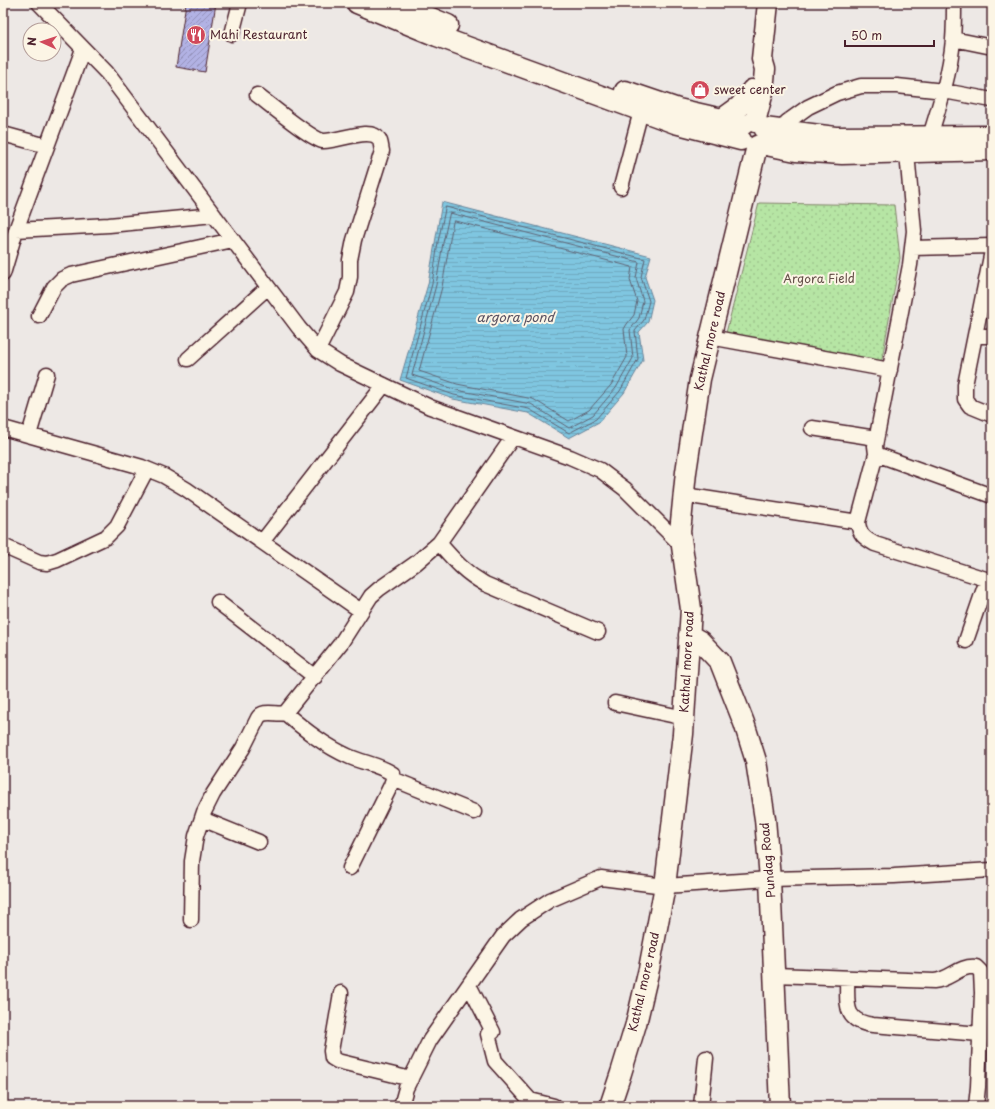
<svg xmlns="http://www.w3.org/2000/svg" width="995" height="1109" font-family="'Playpen Sans',sans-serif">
	<defs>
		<pattern id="park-dots" width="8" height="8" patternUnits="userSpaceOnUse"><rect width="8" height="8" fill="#b6e5a4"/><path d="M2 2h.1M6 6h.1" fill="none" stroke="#9ec48d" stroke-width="1.8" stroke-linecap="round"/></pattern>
		<pattern id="water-rules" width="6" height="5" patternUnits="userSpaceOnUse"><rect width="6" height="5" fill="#7fc6e0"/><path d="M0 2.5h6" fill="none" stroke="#6faac0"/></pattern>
		<pattern id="building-hatch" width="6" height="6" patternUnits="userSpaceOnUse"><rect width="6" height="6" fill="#b2b2e4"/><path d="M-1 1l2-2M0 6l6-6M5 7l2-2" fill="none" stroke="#9390b9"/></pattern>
	</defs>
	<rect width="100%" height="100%" fill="#ede8e5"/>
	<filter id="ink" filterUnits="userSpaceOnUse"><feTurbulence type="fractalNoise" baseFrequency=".025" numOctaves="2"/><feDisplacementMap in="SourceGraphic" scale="8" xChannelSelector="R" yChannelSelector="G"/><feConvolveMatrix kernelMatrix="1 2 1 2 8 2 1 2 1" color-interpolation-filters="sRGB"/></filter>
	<g filter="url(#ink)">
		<!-- park -->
		<path fill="url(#park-dots)" stroke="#808268" d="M759,203L894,205L900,258L880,370L725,337Z"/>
		<!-- water -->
		<path fill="url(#water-rules)" stroke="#6a8398" d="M442,202L651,256L645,277L653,300L648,322L639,332L643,360L624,393L599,422L569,438L528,413L453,399L400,380L428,284Z"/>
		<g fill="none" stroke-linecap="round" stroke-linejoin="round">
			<!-- shore -->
			<path stroke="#5f6273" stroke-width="1" d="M446,207L645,259L641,277L649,301L644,320L635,331L638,359L620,391L596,419L569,433L529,409L454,395L406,378L432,284L438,242Z
				M450,213L639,262L636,278L643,301L639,318L630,330L633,358L616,388L593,415L569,428L531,404L456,390L412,375L436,285L443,243Z
				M455,221L632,267L630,280L637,301L634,315L627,324L624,329L627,357L611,385L589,410L569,421L533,399L457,384L419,371L442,287L453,222Z"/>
		</g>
		<!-- building -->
		<path fill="url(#building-hatch)" stroke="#4a1f2b" d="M186,3H216L205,72L176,67Z"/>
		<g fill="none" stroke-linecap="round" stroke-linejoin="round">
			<defs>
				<path id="street" d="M39,3L107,73L299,328L318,350L340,364L430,407L570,457L600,470L625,489L682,546
					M232,34L240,3
					M953,39L992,47
					M257,95C269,104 311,139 323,141C337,142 370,126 379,139C381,142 381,147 382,151L354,240L350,260V277L347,292L318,350
					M783,131L787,122L808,107L837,93L861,86H897L944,91L992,100
					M3,134L47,146
					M930,136C940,104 950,73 953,40C954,28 954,15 954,3
					M907,153L914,231L910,265L875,446L876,454L992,496
					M621,187L641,111
					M16,230L109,225L214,215
					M912,248L992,246
					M992,251L965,385V399L970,406L992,415
					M3,274L16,230L83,49
					M39,316L54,287L62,279L71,275L233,240
					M975,336H992
					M710,337L890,370
					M188,359L268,287
					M3,428L142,467L164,476L186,489L361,611
					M812,428L876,438
					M29,435L47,374
					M876,454L858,522C859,534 864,538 875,544L992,581
					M684,495L858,522
					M262,542L384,385
					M439,543C454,560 464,572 485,584L598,632
					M3,546L39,562L47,563L57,560L106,537L117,526L147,469
					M218,602L315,677
					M966,641L987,580
					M615,703L685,718
					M285,713C305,730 325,746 350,757C364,763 380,765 393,774V779L391,785L350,868
					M393,779L474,812
					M202,819L259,842
					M191,920L192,861L196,836L204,812L213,794L243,748L258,718C263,709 276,715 285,713L341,643L371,596L379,589L416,563L439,543L513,437
					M775,975L934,981C950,980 959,965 976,967L981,972L982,993L978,1087L976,1106
					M847,979C848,1003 842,1021 873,1025L980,1034
					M469,985L493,1032
					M341,993L331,1051L332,1058L337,1061L411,1079
					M488,1034L495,1061L530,1100L554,1106
					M401,1106L406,1088L430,1040L503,936L521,919L550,900L601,878L665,886L770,879L894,876L992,870
					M701,1106L706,1058"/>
				<path id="secondary" d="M357,3L437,36L675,123L741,140
					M395,3L448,25
					M625,91L678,109L744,124
					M722,119L740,106L752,90
					M755,122L763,92L765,69L762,59L768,3
					M764,128L835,137L992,136
					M761,144L796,151L842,154L992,150
					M689,635L700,641L720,662L744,723L756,761L765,819L770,879L780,1106
					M610,1106L621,1073L636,1024L649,969L665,886L683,734L691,609L680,532L686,472L700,379L757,146"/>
			</defs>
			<!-- street casing -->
			<use href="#street" stroke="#4a1f2b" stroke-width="17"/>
			<!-- secondary casing -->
			<use href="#secondary" stroke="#4a1f2b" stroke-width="23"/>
			<!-- street -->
			<use href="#street" stroke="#fcf5e5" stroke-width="14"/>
			<!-- secondary -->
			<use href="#secondary" stroke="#fcf5e5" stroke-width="20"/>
		</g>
	</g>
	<!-- icons -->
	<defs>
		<symbol id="restaurant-disc" viewBox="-11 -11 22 22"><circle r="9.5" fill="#d1495b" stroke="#fcf5e5"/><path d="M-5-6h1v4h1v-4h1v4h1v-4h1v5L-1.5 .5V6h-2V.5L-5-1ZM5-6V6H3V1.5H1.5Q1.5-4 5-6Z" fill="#fff"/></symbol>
		<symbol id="shop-disc" viewBox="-11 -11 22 22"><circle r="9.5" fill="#d1495b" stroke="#fcf5e5"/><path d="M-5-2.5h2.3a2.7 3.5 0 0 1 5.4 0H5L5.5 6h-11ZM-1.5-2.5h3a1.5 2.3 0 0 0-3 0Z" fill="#fff"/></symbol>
	</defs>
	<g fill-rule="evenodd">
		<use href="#restaurant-disc" x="185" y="24" width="22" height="22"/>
		<use href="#shop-disc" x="689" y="79" width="22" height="22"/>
	</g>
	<g text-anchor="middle" stroke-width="4" stroke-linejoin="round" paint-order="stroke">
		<!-- poi labels -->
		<g font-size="12" fill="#4a1f2b" stroke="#fcf5e5" text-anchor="start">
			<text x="210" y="39">Mahi Restaurant</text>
			<text x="714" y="94">sweet center</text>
		</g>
		<!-- park labels -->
		<g font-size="12" fill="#655049" stroke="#fcf5e5">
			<text x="819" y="283">Argora Field</text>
		</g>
		<!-- street labels -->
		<g font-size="12" fill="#4a1f2b" stroke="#fcf5e5">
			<text transform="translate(710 341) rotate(-77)" y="4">Kathal more road</text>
			<text transform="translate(687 662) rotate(-87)" y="4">Kathal more road</text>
			<text transform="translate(768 860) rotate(-95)" y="4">Pundag Road</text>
			<text transform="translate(644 982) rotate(-77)" y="4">Kathal more road</text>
		</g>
		<!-- water labels -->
		<g font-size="13" font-style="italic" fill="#5a5161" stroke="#fcf5e5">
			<text x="515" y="322">argora pond</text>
		</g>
	</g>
	<!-- margin -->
	<rect width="995" height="1109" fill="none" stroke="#fcf5e5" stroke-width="16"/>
	<rect x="8" y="8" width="979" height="1093" fill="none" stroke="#4a1f2b" stroke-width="1.5" filter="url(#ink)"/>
	<!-- north arrow -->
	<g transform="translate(42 42) rotate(273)"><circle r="19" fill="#fcf5e5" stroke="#b59f9b"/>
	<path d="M0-3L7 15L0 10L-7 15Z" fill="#d1495b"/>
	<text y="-6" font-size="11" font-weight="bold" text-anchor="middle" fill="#4a1f2b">N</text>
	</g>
	<!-- scale -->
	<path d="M845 40v6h89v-6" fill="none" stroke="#4a1f2b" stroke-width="2"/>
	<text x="851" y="40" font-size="12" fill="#4a1f2b" stroke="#fcf5e5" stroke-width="3" paint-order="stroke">50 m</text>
</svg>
